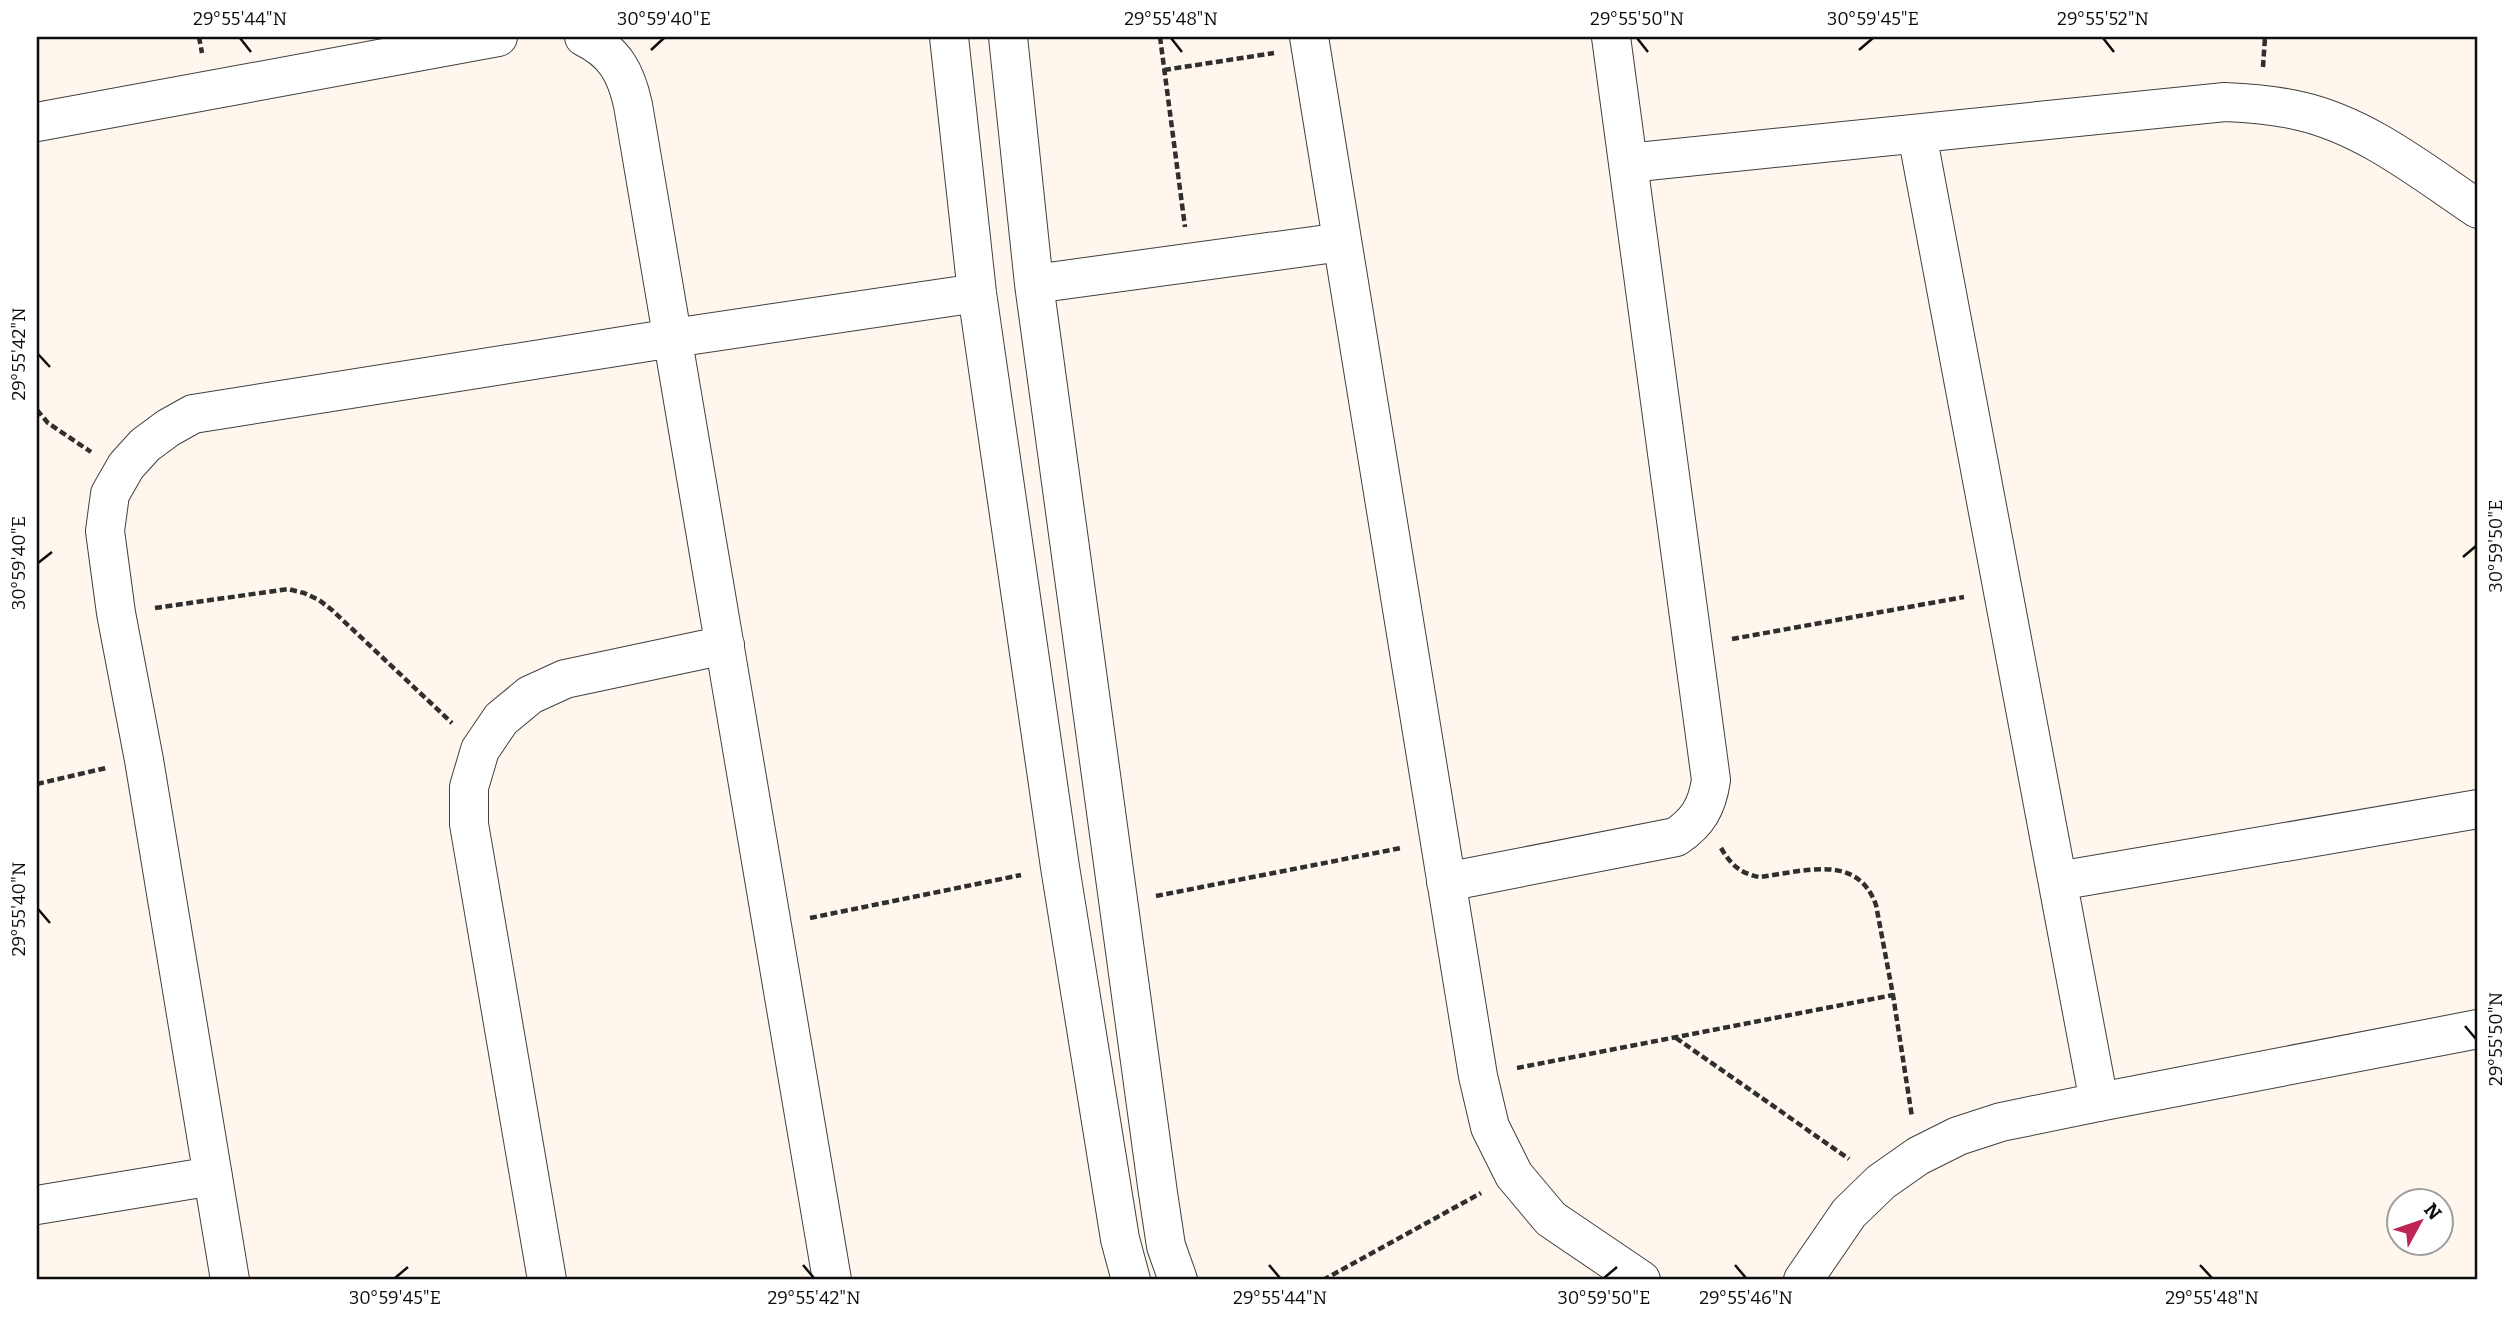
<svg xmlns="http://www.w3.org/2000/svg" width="2515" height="1317" font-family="Bitter,serif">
	<rect width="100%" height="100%" fill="#fff7ed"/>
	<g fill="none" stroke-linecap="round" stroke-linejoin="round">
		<defs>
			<path id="minor" d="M584,37C615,52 626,73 633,105L832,1280
				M949,37L977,293L1060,867L1120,1239L1131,1280
				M1008,37L1034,284L1158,1193L1166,1246L1178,1280
				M1309,37L1478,1076L1490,1127L1514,1175L1551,1219L1641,1280
				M37,122L498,37
				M1917,134L2099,1102
				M1628,163L2225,102C2250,103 2275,105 2300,111C2366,126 2423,172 2478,209
				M1034,284L1342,242
				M2058,881L2478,809
				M1446,882L1676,837C1698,822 1707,807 1711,780L1611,37
				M37,1205L213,1176
				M230,1280L144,760L116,613L105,531L110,494L126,466L145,445L168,428L193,414L673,338L977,293
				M547,1280L469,824V787L480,750L501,719L530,695L565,679L725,645
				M1803,1280L1849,1213L1881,1182L1918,1156L1958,1136L2001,1122L2099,1102L2478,1029"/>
		</defs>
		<!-- minor casing -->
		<use href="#minor" stroke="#404040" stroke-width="40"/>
		<!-- path -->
		<path stroke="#2f2f2f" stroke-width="4.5" stroke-dasharray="7 3.5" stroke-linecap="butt" d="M199,37L202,53
			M1160,37L1185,227
			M2263,67L2265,37
			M1164,70L1274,53
			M37,410L48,423L91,452
			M155,608L288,589L304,593L319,600L332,610L452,723
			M1732,639L1964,597
			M37,784L106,768
			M1721,848C1731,865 1740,873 1759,877C1803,872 1857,852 1876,905L1893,995L1912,1117
			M1156,896L1401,848
			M810,918L1021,875
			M1676,1038L1849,1159
			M1517,1068L1893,995
			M1323,1280L1481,1193"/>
		<!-- minor -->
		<use href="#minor" stroke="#fff" stroke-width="38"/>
	</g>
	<!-- ticks -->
	<path fill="none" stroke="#0d0d0d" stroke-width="2.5" d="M240,38L251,52M1171,38L1182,52M1637,38L1648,52M2103,38L2114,52M651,50L664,38M1859,50L1873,38M38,354L50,367M2463,557L2476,546M38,563L52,552M38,909L50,923M2465,1026L2476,1039M803,1265L814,1278M1269,1265L1280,1278M1735,1265L1746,1278M2200,1265L2212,1278M395,1278L408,1267M1604,1278L1617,1267"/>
	<!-- border -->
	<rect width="2515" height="1317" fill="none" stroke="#ffffff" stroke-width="77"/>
	<!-- north arrow -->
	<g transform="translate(2420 1222) rotate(50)"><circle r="33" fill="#ffffff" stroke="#9e9e9e" stroke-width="2"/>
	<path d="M0-5L12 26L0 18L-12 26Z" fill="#bd2554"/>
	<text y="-10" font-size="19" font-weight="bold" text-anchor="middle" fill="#0d0d0d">N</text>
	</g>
	<rect x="38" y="38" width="2438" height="1240" fill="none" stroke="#0d0d0d" stroke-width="2.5"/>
	<g font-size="18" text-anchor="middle" fill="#0d0d0d">
		<text x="240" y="25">29°55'44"N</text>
		<text x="664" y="25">30°59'40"E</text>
		<text x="1171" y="25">29°55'48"N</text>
		<text x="1637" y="25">29°55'50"N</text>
		<text x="1873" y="25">30°59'45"E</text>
		<text x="2103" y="25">29°55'52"N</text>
		<text transform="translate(19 354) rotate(-90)" y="6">29°55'42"N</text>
		<text transform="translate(2496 546) rotate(-90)" y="6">30°59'50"E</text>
		<text transform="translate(19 563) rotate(-90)" y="6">30°59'40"E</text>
		<text transform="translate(19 909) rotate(-90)" y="6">29°55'40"N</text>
		<text transform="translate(2496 1039) rotate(-90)" y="6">29°55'50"N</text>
		<text x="395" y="1304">30°59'45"E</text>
		<text x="814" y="1304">29°55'42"N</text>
		<text x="1280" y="1304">29°55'44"N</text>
		<text x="1604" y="1304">30°59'50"E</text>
		<text x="1746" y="1304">29°55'46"N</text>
		<text x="2212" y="1304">29°55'48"N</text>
	</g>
</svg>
